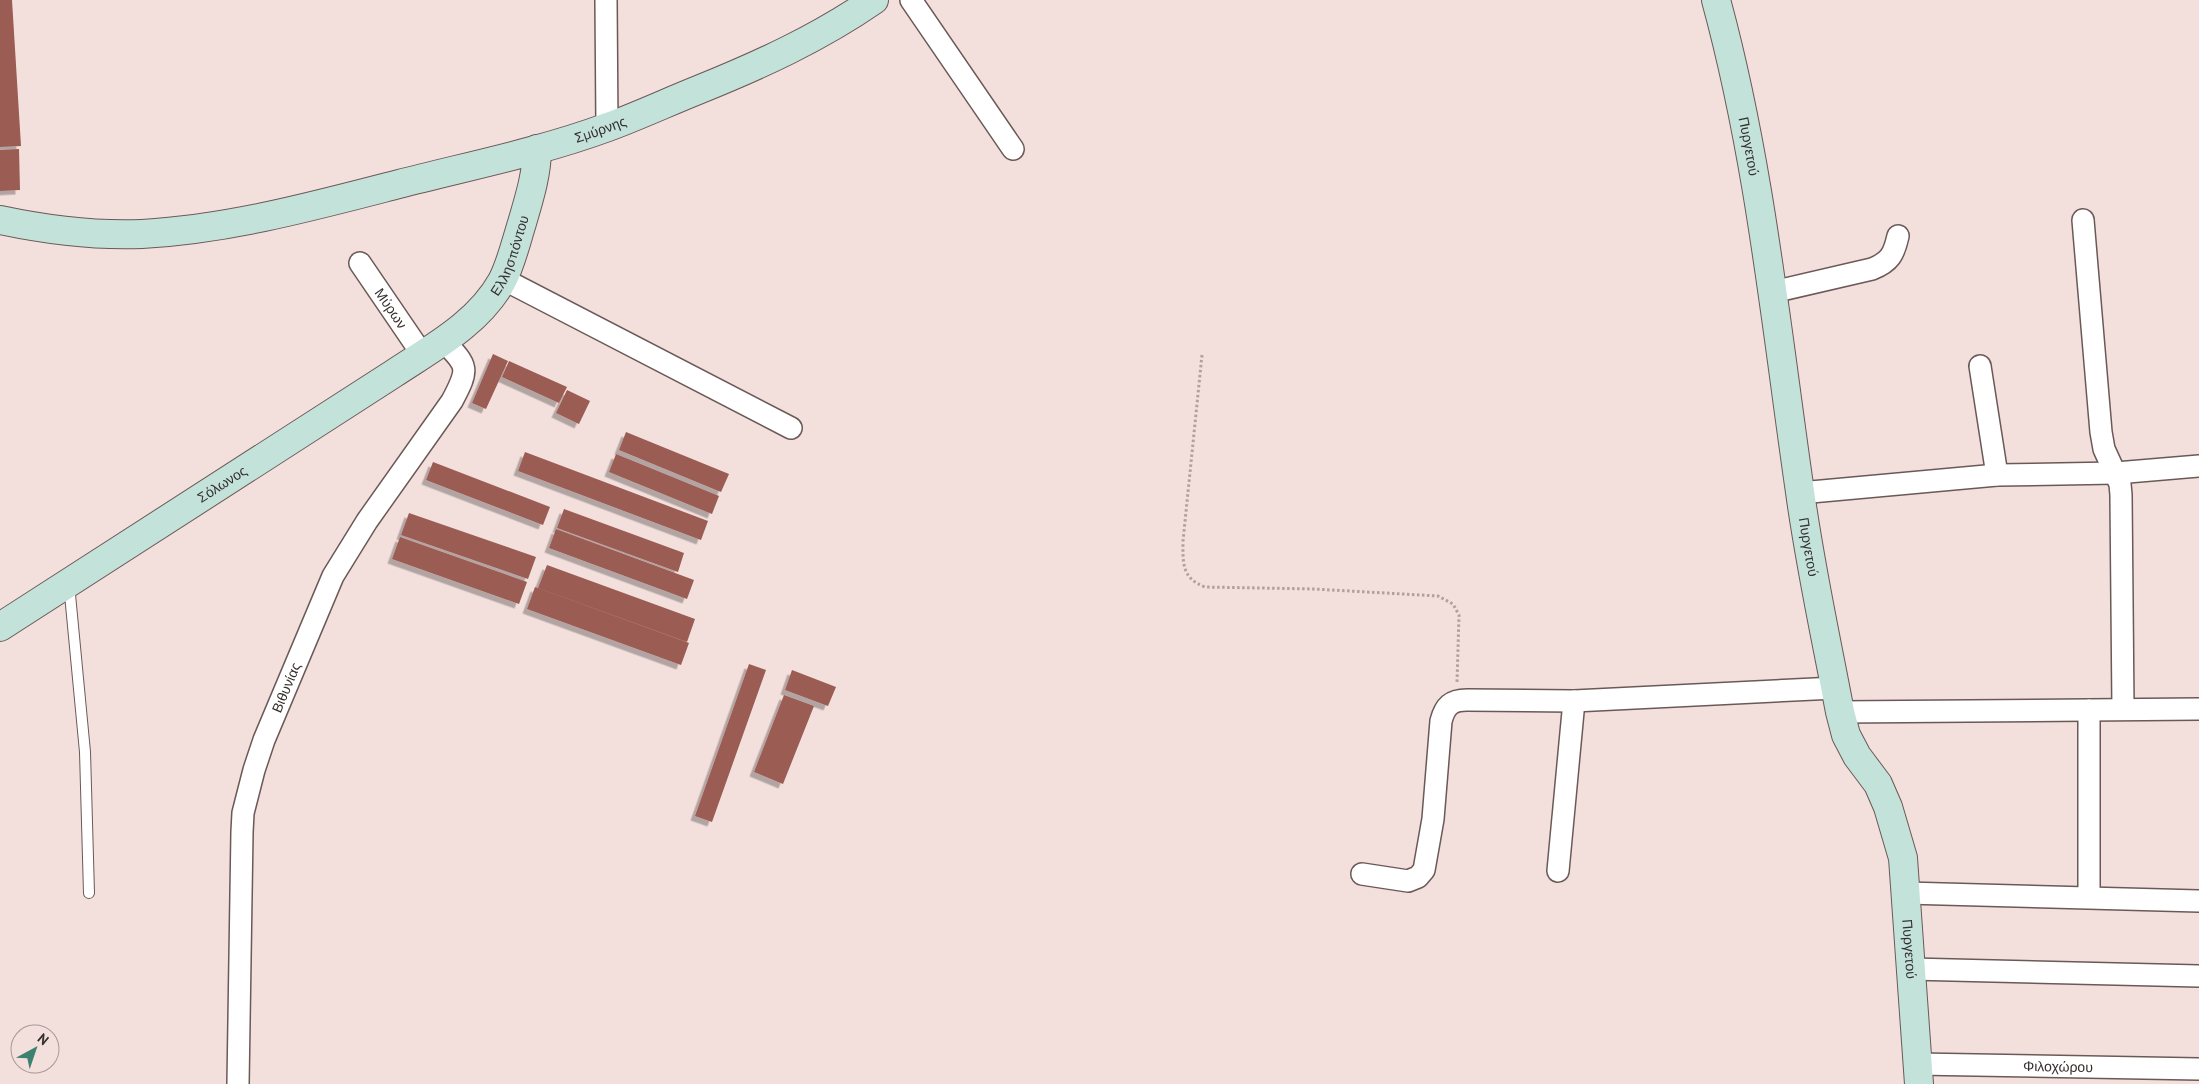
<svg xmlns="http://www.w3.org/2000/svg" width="2199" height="1084" font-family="'PT Sans',sans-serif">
	<defs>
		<filter id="shadow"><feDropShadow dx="-4.5" dy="4.5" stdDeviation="0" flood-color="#0004"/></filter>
	</defs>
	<rect width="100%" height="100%" fill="#f3e0dd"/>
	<!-- building -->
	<path fill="#9a5c52" filter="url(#shadow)" d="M0,0H12L21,146L0,147Z
		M19,149L20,190L0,191V150Z
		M493,354L508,361L486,409L472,403Z
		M509,361L567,387L559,403L502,377Z
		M567,390L590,401L579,424L556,413Z
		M626,432L729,474L721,492L619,450Z
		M525,452L708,521L701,540L518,471Z
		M616,454L719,496L712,514L609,472Z
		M433,462L550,507L543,525L426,480Z
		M564,509L684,553L678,572L557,528Z
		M409,513L536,557L528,579L401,535Z
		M556,529L694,580L687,599L549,548Z
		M400,537L527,582L519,604L392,559Z
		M547,565L695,619L687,642L538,588Z
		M535,587L689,643L681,665L527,609Z
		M749,664L766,670L712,822L695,816Z
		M792,670L836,687L828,706L785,690Z
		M784,695L814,706L783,784L754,772Z"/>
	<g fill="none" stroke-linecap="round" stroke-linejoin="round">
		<defs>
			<path id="lane" d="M69,584L85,752L89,893"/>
			<g id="street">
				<path d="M606,0L607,127"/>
				<path d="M911,0L1013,149"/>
				<path d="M2083,220L2101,432L2104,449L2120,484L2121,495L2123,709"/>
				<path id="s1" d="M360,263L422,354"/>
				<path d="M503,279L791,428"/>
				<path d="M1773,292L1872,269C1890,262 1894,254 1898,236"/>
				<path d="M1980,366L1997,475"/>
				<path d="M1800,493L1997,475L2116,473L2199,466"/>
				<path d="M2089,710V897"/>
				<path d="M1840,712L2199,709"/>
				<path d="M1558,871L1574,701"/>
				<path d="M1362,874L1408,881L1418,877L1424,870L1433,819L1441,721C1445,706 1451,700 1467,700L1574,701L1835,688"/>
				<path d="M1906,893L2199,901"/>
				<path d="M1911,969L2199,976"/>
				<path id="s2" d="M1917,1064L2199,1069"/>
				<path id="s3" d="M238,1084L242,832L243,813L254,770L264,740L333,576L367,521L452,401C469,369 469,366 443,341"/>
			</g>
			<g id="secondary">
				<path id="s4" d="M1716,0C1760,161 1776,327 1800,492C1810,566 1826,638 1840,712L1846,735L1857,756L1878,784L1888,807L1903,858L1919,1084"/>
				<path id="s5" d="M0,220C47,230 94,236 142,234C230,229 314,206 399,184C469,166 540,152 608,127C638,116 668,102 698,90C760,65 819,38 874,0"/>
				<path id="s6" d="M0,627L393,374C432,348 478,324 502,281C511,264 516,242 522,223C529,199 537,174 537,149"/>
			</g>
		</defs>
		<!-- lane casing -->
		<use href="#lane" stroke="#6a5957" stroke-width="12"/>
		<!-- street casing -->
		<use href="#street" stroke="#6a5957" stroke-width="24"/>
		<!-- secondary casing -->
		<use href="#secondary" stroke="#6a5957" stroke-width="30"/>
		<!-- path -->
		<path stroke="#b0a19f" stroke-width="3" stroke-dasharray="2.5 2.5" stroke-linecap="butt" d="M1202,355L1183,541C1183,562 1181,578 1205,587L1314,589L1438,596L1453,604L1459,615L1457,682"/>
		<!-- lane -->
		<use href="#lane" stroke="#fff" stroke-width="10"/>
		<!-- street -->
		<use href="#street" stroke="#fff" stroke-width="21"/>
		<!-- secondary -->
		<use href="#secondary" stroke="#c2e2da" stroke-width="28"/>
	</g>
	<g text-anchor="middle" stroke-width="5" stroke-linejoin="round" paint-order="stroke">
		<!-- street labels -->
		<g font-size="14" fill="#362f2e" stroke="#f3e0dd">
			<text dy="5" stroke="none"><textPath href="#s5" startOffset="614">Σμύρνης</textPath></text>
			<text dy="5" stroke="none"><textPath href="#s4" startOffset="150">Πυργετού</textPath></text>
			<text dy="5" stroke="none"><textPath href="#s6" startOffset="639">Ελλησπόντου</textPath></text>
			<text dy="5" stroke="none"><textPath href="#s1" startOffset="55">Μύρων</textPath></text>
			<text dy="5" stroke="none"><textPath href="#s6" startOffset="264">Σόλωνος</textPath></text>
			<text dy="5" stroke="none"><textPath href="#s4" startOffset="555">Πυργετού</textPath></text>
			<text dy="5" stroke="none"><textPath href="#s3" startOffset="404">Βιθυνίας</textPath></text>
			<text dy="5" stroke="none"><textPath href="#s4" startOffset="975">Πυργετού</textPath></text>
			<text dy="5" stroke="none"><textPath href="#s2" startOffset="141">Φιλοχώρου</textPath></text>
		</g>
	</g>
	<!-- north arrow -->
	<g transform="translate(35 1049) rotate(40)"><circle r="24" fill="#f3e0dd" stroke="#a79997"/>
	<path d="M0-4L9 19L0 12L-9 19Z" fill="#3f8070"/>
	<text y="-8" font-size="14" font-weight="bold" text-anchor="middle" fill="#362f2e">N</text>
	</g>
</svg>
